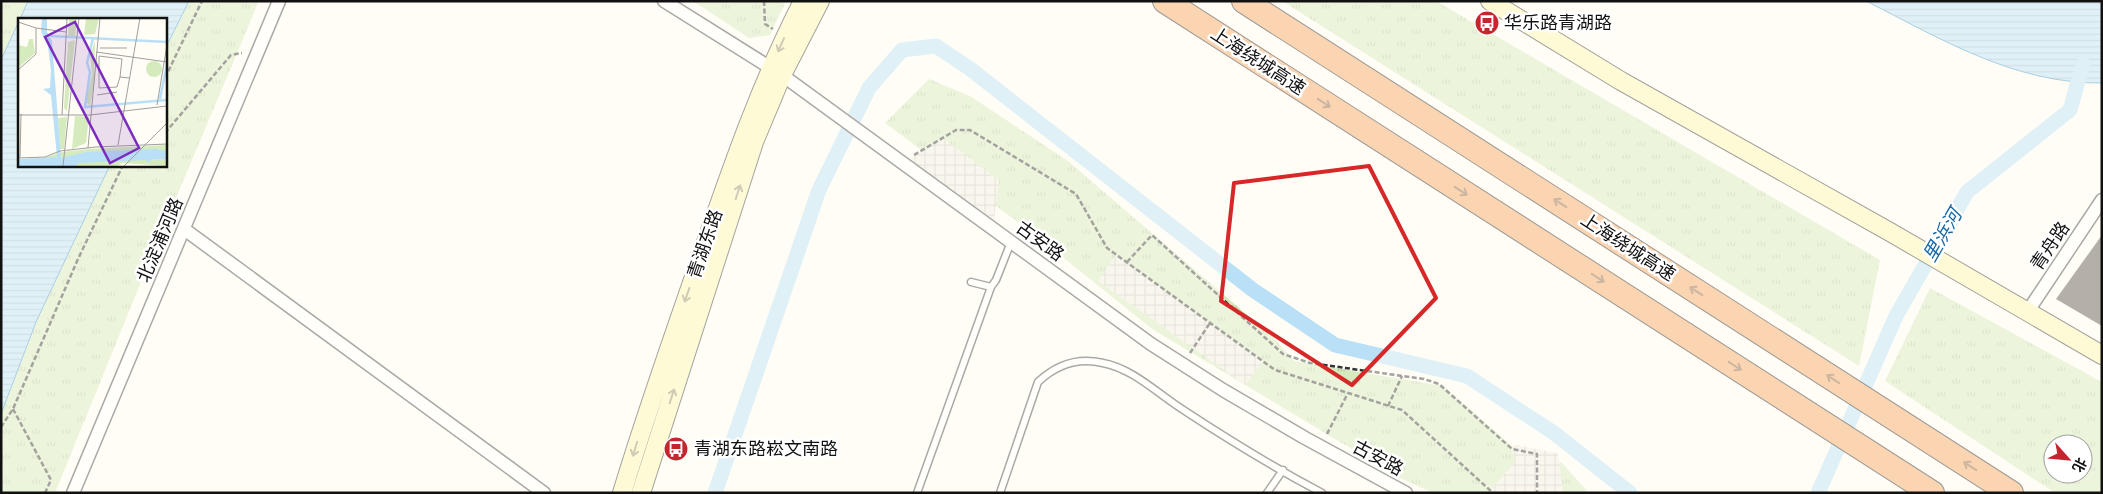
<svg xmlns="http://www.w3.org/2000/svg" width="2103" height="494" font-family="'Zilla Slab','Noto Sans SC',serif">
	<defs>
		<pattern id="park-tufts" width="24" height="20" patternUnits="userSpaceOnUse" patternTransform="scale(1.25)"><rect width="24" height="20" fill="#d5ebbd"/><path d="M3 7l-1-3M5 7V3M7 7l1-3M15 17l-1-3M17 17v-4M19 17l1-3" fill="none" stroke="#b6c8a1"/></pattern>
		<pattern id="plaza-grid" width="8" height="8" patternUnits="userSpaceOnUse" patternTransform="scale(1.25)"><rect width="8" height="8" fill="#f1ede2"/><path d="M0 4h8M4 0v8" fill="none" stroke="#cecac1"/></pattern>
		<pattern id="water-rules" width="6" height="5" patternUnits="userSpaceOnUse" patternTransform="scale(1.25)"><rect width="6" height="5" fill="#b9e0f7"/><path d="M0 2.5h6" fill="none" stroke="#9ebfd3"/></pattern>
	</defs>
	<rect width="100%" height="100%" fill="#fffdf5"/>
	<!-- park -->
	<path fill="url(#park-tufts)" fill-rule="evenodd" d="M1,1H259L152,255L55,493H1ZM19,19H165V165H19Z
		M693,1H786L770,35L749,38Z
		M1282,1H1436L1880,260L1859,366Z
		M929,79L970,96L1068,161L1274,338L1294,361L1443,386L1526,458L1561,462L1589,493H1433L1400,478L1152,329L1039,238L885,123Z
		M1930,288L2102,382V493H2055L1885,381ZM2053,444H2083V474H2053Z"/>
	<!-- plaza -->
	<path fill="url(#plaza-grid)" d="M943,138L999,180L993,229L902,163Z
		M1116,255L1263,361L1245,385L1098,281Z
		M1516,445L1558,453L1563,493H1488L1515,462L1512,449Z"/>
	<!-- water -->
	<path fill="url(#water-rules)" stroke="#3f96cf" d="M28,1H189L165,49V19H20Z
		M1866,1H2102V83C2015,84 1941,39 1866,1Z
		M19,21V165H110L36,322L1,414V60Z"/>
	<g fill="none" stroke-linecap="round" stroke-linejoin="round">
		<!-- canal -->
		<path stroke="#b9e0f7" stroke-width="15" d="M715,493L819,190L869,88L902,50L936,46L969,68L1253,290L1335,345L1467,376L1554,433L1630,493
			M1818,493L1896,316L1967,192L2070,110L2083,64"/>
	</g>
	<!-- building -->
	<path fill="#5a524d" d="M2102,235V326L2056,299Z"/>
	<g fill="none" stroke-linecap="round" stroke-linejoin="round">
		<defs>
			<path id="lane" d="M971,282L991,287L996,280L1011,242
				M917,493L991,287
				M1000,493L1038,382C1056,365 1078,357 1103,363C1134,369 1159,395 1185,411C1229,440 1275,468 1322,493
				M1267,493L1283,470"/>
			<path id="street" d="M664,1L782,75L1151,344L1223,390L1305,438L1406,493
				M184,229L544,493
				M2028,311L2102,200
				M73,493L279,1"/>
			<path id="secondary" d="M1490,1L1621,81L1890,232L2102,355
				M622,493C647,410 676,329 704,248C733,164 762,81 803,1
				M641,493L754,142L782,75L820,1"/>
			<path id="highway" d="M1165,1L1932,493
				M1244,1L2011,493"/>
		</defs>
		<!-- lane casing -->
		<use href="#lane" stroke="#444" stroke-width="9"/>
		<!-- street casing -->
		<use href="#street" stroke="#444" stroke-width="15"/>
		<!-- secondary casing -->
		<use href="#secondary" stroke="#333" stroke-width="20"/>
		<!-- highway casing -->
		<use href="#highway" stroke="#222" stroke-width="26"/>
		<!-- path -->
		<path stroke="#333" stroke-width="2.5" stroke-dasharray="5 2.5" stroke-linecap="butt" d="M764,1L765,24L773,29
			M165,78L202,1
			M165,133L231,55L242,53
			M914,155L956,130H970L1076,194L1107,248L1275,370L1402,410L1493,493
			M1127,262L1152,235L1283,354L1310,363L1424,379L1439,384L1512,449L1537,454V493
			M1190,353L1210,323
			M1388,406L1402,376
			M13,409L51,480L45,493
			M1,427L13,409L78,259L123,165
			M1327,434L1348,393"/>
		<!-- lane -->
		<use href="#lane" stroke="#fff" stroke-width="6"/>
		<!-- street -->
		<use href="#street" stroke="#fff" stroke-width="12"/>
		<!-- secondary -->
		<use href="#secondary" stroke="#fff6b0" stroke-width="18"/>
		<!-- highway -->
		<use href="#highway" stroke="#f5a25d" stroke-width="24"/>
	</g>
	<!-- one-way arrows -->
	<defs><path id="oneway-shaft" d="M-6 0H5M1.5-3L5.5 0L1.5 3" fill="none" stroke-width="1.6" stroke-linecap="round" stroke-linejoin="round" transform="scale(1.25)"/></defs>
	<g stroke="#948f68">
		<use href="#oneway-shaft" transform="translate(781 45) rotate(114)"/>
		<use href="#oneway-shaft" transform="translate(738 192) rotate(-72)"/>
		<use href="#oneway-shaft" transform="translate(687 295) rotate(109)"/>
		<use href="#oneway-shaft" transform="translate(672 396) rotate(-72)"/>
		<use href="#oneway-shaft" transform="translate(635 449) rotate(107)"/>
	</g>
	<g stroke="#8e613b">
		<use href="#oneway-shaft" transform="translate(1324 103) rotate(33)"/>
		<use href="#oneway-shaft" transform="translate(1461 191) rotate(33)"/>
		<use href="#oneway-shaft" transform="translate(1560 203) rotate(-147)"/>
		<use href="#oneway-shaft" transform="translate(1598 278) rotate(33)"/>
		<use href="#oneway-shaft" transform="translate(1696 291) rotate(-147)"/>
		<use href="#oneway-shaft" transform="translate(1735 366) rotate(33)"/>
		<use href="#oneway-shaft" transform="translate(1833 379) rotate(-147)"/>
		<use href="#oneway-shaft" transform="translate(1970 466) rotate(-147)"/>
	</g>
	<!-- marked area -->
	<path d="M0 0H2103V494H0ZM1369,166L1436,298L1352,385L1221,301L1234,183Z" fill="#fffdf5" fill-opacity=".55" fill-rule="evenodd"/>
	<path fill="none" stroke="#d62828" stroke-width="4" stroke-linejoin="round" d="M1369,166L1436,298L1352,385L1221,301L1234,183Z"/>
	<!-- icons -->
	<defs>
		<symbol id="bus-disc" viewBox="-11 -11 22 22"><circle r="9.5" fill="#c4262e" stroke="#fff"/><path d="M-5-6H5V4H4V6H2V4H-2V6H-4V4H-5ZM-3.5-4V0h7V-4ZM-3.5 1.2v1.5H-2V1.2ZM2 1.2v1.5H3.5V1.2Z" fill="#fff"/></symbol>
	</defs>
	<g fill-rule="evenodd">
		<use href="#bus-disc" x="1473" y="9" width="28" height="28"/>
		<use href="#bus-disc" x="662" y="435" width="28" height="28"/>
	</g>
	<g text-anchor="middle" stroke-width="5" stroke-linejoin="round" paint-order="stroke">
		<!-- poi labels -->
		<g font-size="18" fill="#111" stroke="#fff" text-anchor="start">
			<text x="1504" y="29">华乐路青湖路</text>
			<text x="694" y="455">青湖东路崧文南路</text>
		</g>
		<!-- street labels -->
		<g font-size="18" fill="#111" stroke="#fff">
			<text transform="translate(1258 61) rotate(33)" y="6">上海绕城高速</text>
			<text transform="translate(160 240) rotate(-67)" y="6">北淀浦河路</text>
			<text transform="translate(1040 241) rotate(36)" y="6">古安路</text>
			<text transform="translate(705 244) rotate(-71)" y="6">青湖东路</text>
			<text transform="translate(2050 246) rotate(-56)" y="6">青舟路</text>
			<text transform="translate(1628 247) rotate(33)" y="6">上海绕城高速</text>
			<text transform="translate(1378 458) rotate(28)" y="6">古安路</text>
		</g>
		<!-- water labels -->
		<g font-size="19" font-style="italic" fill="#1768a6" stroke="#fff">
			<text transform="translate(1942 235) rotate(-60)" y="7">里浜河</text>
		</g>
	</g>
	<!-- overview -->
	<g transform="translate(18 18)">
		<rect width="149" height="149" fill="#fffdf5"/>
		<path d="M51,0H59L57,20H50ZM68,0H81L77,16L66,17ZM11,21H15L17,35L0,50V27L9,29ZM57,22L49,93L46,90L50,24ZM77,23L76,66L72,88L68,84L74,56L72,37ZM128 51a8 8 0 1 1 16 0a8 8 0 1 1-16 0ZM57,98L71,99L68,125L54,131ZM49,99L46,131H42L40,100ZM149,127V148L104,145L99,148H43L22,141L44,134L71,131Z" fill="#d5ebbd"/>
		<path d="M24,0H29V14L34,23L43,140L68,134L138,131L149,133V141H134L130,145L128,142L61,145L57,148H0V141L39,139L33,77L25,71L32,70L33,52L30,28L23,14Z" fill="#b9e0f7"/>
		<path fill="none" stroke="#b9e0f7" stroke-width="2.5" d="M32,18L149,24M75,20L69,45L72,54L67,89L149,82M142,81L149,46"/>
		<path fill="none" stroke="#a09f9a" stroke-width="1" d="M0,4L18,10L48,14M82,30H109M78,34L149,44M0,52L18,36V10M102,59L104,41L81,38V70L99,69L102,59L111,60M79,77L99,74M139,87L149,27M0,97H72L149,88M44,97L49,0M100,127L122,0M70,130L82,0M0,140L27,139L42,133L78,129L149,126M2,140L3,96M45,148L61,0M106,148L149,105"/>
		<path fill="#7b2cbf" fill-opacity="0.15" stroke="#7b2cbf" stroke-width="2.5" d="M57,4L121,130L92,145L27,19Z"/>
		<rect width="149" height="149" fill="none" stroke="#111" stroke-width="2.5"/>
	</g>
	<!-- border -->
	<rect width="2103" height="494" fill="none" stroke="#111111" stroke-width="5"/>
	<!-- north arrow -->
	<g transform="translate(2068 459) rotate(117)"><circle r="24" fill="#ffffff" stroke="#a0a0a0"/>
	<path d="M0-4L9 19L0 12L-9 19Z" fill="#c4262e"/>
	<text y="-8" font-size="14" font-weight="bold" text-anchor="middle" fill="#111111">北</text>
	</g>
</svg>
